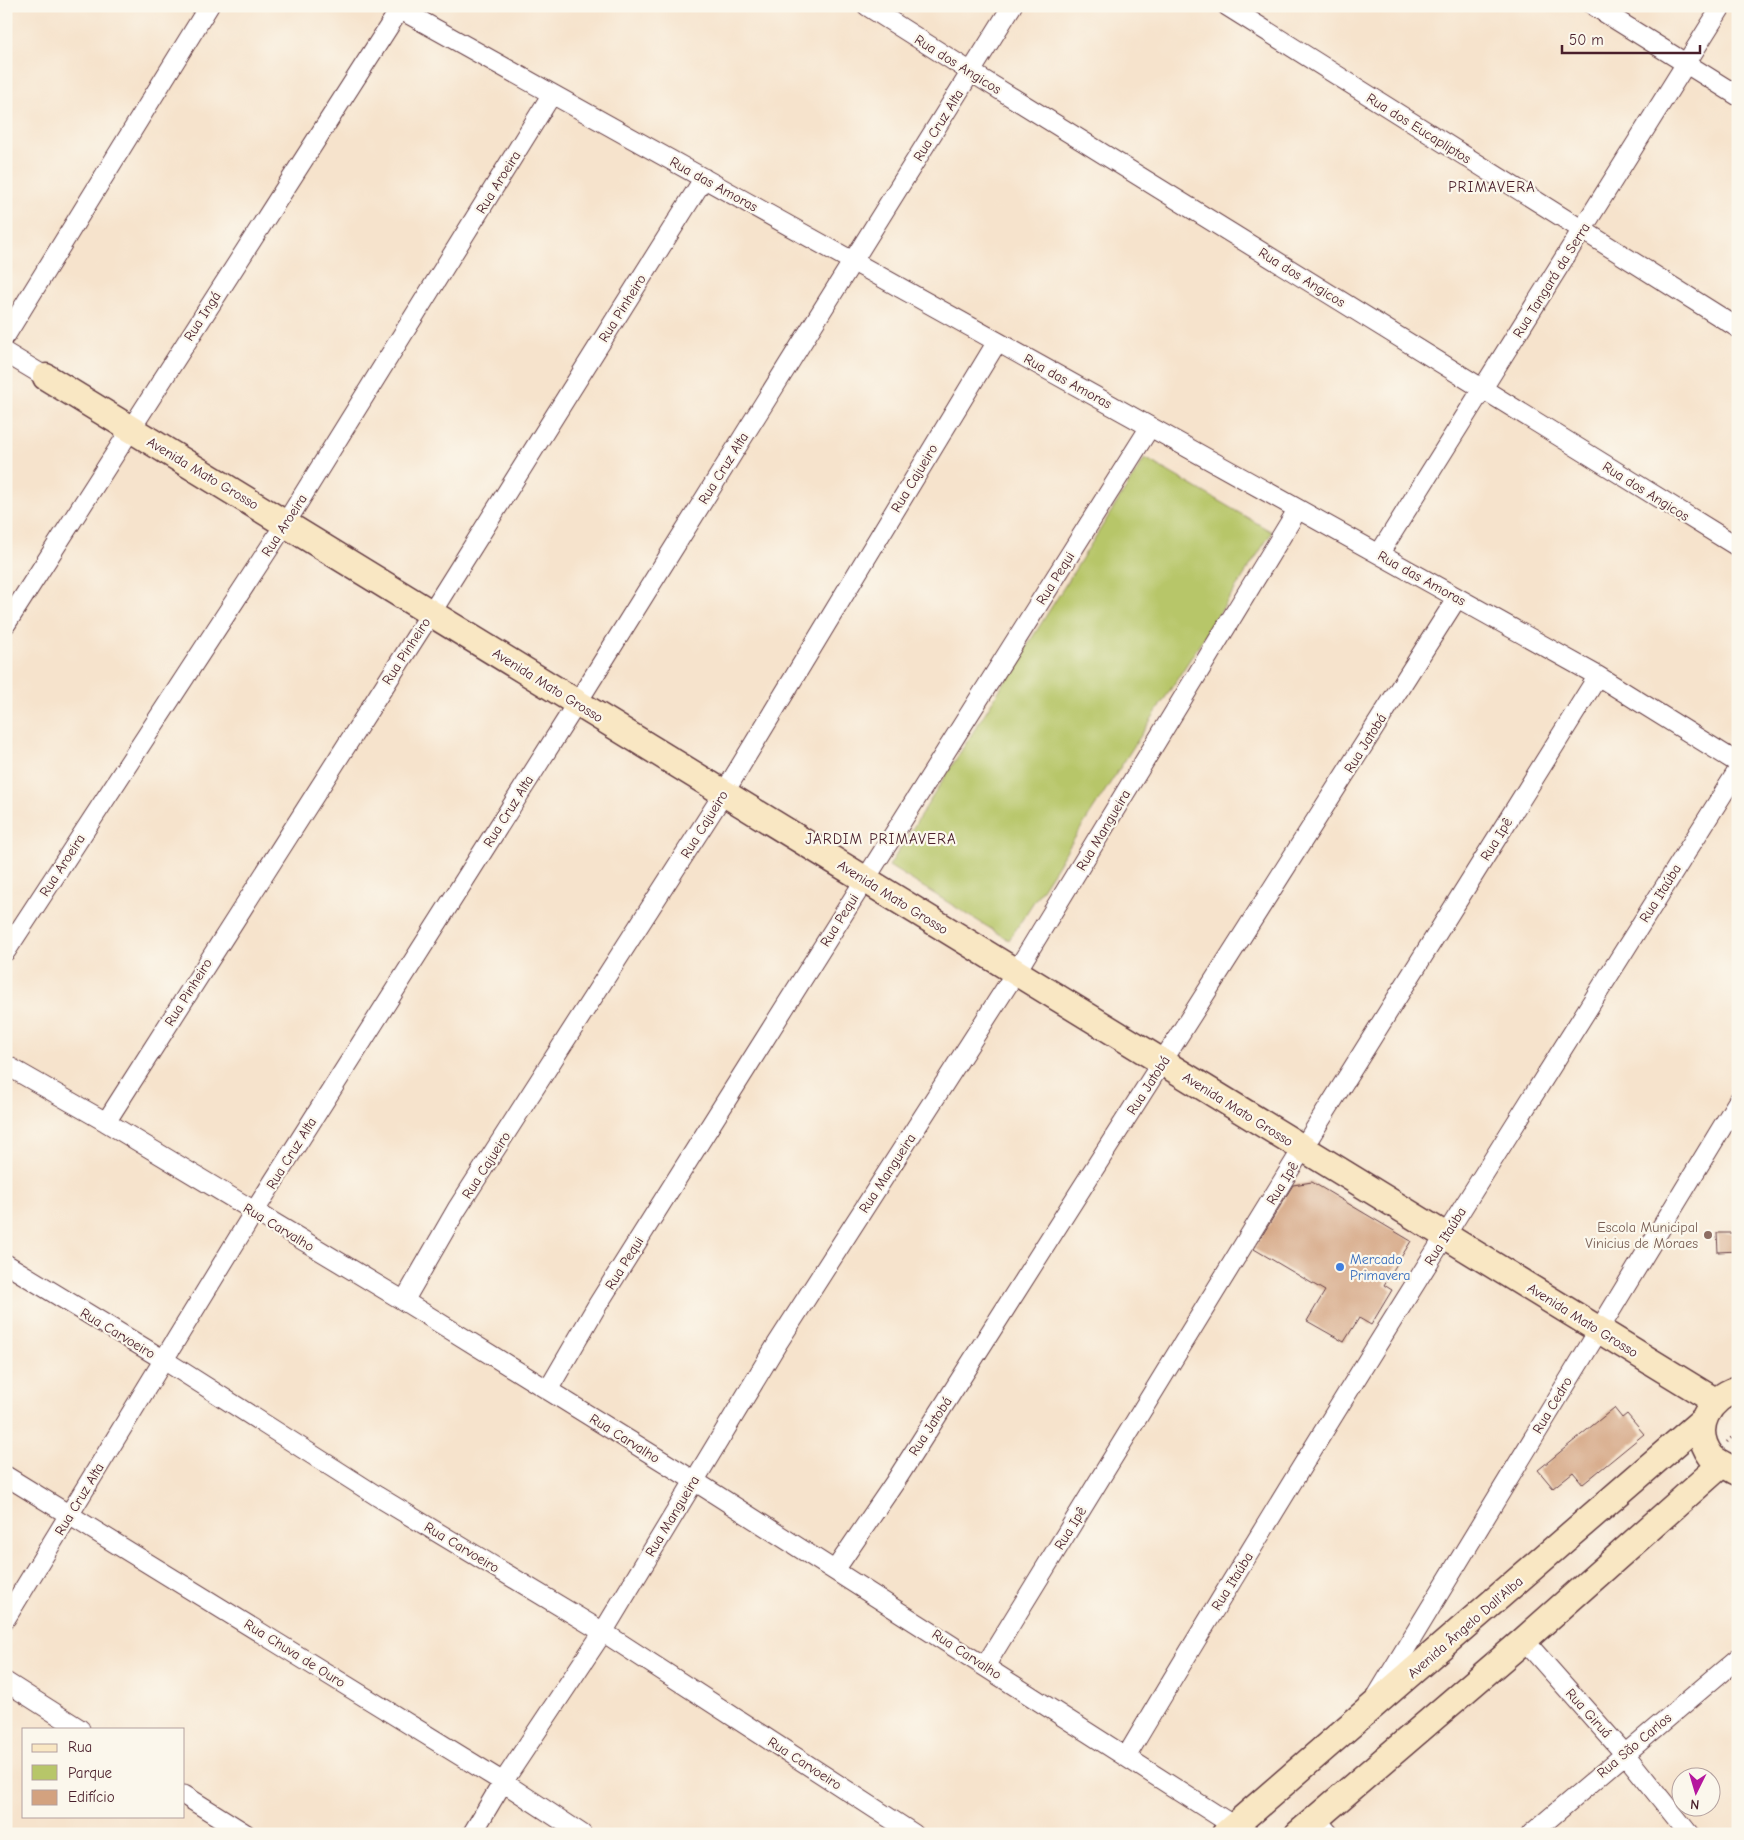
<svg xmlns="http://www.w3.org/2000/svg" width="1744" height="1840" font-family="'Comic Neue',sans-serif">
	<rect width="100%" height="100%" fill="#fbf7ec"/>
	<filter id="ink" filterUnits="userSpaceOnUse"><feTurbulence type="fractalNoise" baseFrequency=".02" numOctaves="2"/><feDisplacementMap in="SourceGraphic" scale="10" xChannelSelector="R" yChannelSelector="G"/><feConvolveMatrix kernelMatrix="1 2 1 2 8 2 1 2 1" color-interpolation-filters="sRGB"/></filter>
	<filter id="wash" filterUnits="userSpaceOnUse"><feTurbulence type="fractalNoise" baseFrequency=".0096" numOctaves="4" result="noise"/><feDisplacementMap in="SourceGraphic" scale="20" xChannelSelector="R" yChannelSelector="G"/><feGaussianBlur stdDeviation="1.12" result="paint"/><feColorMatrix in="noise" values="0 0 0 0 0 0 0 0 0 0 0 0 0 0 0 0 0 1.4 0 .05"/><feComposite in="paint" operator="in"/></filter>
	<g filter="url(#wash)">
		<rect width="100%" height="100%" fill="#f6e3cc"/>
		<!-- green -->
		<path fill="#b7c669" stroke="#80724a" d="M1145,458L1272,532L1009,940L889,866Z"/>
		<g id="blocks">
			<!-- building -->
			<path fill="#d3a27f" d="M1312,1182L1411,1241L1384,1285L1392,1290L1371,1325L1359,1318L1344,1342L1307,1321L1325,1291L1254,1249L1293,1185Z
				M1717,1233H1738V1251L1718,1252Z
				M1614,1408L1622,1418L1627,1414L1644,1434L1583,1484L1573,1472L1553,1488L1538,1470Z"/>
		</g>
	</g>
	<g filter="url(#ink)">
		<use href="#blocks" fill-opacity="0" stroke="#643c43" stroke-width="1"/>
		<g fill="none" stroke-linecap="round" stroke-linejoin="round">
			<defs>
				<path id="street" d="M394,6L1598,676L1738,763
					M867,6L971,72L1738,547
					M1227,6L1738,328
					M1594,6L1738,96
					M6,335L209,6
					M6,353L46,377
					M1379,554L1722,6
					M6,624L400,9
					M6,951L285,524L552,94
					M6,1065L106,1122L404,1301L693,1480L1234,1826
					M106,1122L431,613L704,178
					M6,1264L164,1360L377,1496L603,1632L914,1834
					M404,1301L457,1209L724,793L997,342
					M548,1390L598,1304L1150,427
					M6,1476L503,1782L582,1834
					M835,1570L895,1482L1457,598
					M6,1618L254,1212L577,703L1012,6
					M1524,1640L1624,1753L1689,1834
					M985,1666L1303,1148L1598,676
					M6,1682L80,1729
					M1378,1694L1738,1101
					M1126,1757C1324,1424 1532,1098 1738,770
					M184,1795L246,1834
					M1316,1819L1329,1834
					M472,1834L503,1782L603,1632L777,1344L1016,972L1298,509
					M1531,1834L1738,1658"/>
				<path id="secondary" d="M46,377L1715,1401
					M1737,1472C1729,1467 1717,1463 1711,1456C1690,1428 1709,1398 1738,1389
					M1225,1834L1704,1419
					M1298,1834L1524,1640L1722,1464"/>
			</defs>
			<!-- street casing -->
			<use href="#street" stroke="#643c43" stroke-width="21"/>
			<!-- secondary casing -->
			<use href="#secondary" stroke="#643c43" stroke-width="29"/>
			<!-- path -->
			<path stroke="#643c43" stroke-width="3" stroke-dasharray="1 4" stroke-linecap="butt" d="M1727,1442L1738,1432"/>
			<!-- street -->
			<use href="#street" stroke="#fff" stroke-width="19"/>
			<!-- secondary -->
			<use href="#secondary" stroke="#f9e7c3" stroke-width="26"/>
		</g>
	</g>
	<!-- markers -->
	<circle fill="#8d6e63" stroke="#fbf7ec" stroke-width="2" cx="1708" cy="1235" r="5"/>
	<circle fill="#3f7fe0" stroke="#fbf7ec" stroke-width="2" cx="1340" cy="1267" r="5"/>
	<g text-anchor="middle" stroke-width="4.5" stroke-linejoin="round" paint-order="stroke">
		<!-- street labels -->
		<g font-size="14" fill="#4a1f2b" stroke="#fbf7ec">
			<text transform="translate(958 64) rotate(32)" y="5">Rua dos Angicos</text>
			<text transform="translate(938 125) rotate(-58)" y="5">Rua Cruz Alta</text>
			<text transform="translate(1419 128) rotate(32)" y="5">Rua dos Eucapliptos</text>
			<text transform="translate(498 182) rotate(-58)" y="5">Rua Aroeira</text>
			<text transform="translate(714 184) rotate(29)" y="5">Rua das Amoras</text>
			<text transform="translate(1302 277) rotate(32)" y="5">Rua dos Angicos</text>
			<text transform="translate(1551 280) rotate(-58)" y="5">Rua Tangará da Serra</text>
			<text transform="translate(622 308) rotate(-58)" y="5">Rua Pinheiro</text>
			<text transform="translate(202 316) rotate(-57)" y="5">Rua Ingá</text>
			<text transform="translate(1068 381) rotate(29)" y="5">Rua das Amoras</text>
			<text transform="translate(723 468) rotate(-58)" y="5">Rua Cruz Alta</text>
			<text transform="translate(203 473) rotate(31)" y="5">Avenida Mato Grosso</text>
			<text transform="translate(914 478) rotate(-59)" y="5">Rua Cajueiro</text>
			<text transform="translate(1646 491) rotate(32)" y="5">Rua dos Angicos</text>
			<text transform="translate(284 525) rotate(-57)" y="5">Rua Aroeira</text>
			<text transform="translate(1055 578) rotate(-58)" y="5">Rua Pequi</text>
			<text transform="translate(1422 578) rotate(29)" y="5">Rua das Amoras</text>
			<text transform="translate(406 651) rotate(-57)" y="5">Rua Pinheiro</text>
			<text transform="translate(548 685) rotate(32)" y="5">Avenida Mato Grosso</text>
			<text transform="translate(1365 743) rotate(-58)" y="5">Rua Jatobá</text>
			<text transform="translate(508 811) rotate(-58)" y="5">Rua Cruz Alta</text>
			<text transform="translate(704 824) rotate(-58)" y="5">Rua Cajueiro</text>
			<text transform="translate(1103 830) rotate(-59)" y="5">Rua Mangueira</text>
			<text transform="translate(1496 839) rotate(-58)" y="5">Rua Ipê</text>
			<text transform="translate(62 865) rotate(-57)" y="5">Rua Aroeira</text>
			<text transform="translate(1660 893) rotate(-58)" y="5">Rua Itaúba</text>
			<text transform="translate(893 897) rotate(32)" y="5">Avenida Mato Grosso</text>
			<text transform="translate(839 920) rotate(-58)" y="5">Rua Pequi</text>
			<text transform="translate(188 992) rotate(-58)" y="5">Rua Pinheiro</text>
			<text transform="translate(1148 1085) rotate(-57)" y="5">Rua Jatobá</text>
			<text transform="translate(1238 1109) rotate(32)" y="5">Avenida Mato Grosso</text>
			<text transform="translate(291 1153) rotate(-58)" y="5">Rua Cruz Alta</text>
			<text transform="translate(486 1165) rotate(-57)" y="5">Rua Cajueiro</text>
			<text transform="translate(887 1173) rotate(-57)" y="5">Rua Mangueira</text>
			<text transform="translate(1282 1183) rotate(-58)" y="5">Rua Ipê</text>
			<text transform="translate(279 1227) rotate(31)" y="5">Rua Carvalho</text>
			<text transform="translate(1445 1236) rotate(-58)" y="5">Rua Itaúba</text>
			<text transform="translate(624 1263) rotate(-58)" y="5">Rua Pequi</text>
			<text transform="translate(1583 1320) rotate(32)" y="5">Avenida Mato Grosso</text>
			<text transform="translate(118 1333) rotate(31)" y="5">Rua Carvoeiro</text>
			<text transform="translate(1552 1405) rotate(-59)" y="5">Rua Cedro</text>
			<text transform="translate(930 1426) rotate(-57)" y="5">Rua Jatobá</text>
			<text transform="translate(625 1438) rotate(32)" y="5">Rua Carvalho</text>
			<text transform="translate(79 1499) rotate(-59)" y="5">Rua Cruz Alta</text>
			<text transform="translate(672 1516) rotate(-59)" y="5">Rua Mangueira</text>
			<text transform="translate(1070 1528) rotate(-58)" y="5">Rua Ipê</text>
			<text transform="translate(462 1547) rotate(31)" y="5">Rua Carvoeiro</text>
			<text transform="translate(1232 1581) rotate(-58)" y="5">Rua Itaúba</text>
			<text transform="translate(1465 1627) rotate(-41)" y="5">Avenida Ângelo Dall'Alba</text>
			<text transform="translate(295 1653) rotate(32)" y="5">Rua Chuva de Ouro</text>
			<text transform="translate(967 1654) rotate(33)" y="5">Rua Carvalho</text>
			<text transform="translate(1589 1713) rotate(48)" y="5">Rua Giruá</text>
			<text transform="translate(1634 1745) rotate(-40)" y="5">Rua São Carlos</text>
			<text transform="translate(805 1763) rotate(33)" y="5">Rua Carvoeiro</text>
		</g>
		<!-- education labels -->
		<g font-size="14" fill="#785e54" stroke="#fbf7ec" text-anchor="end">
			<text x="1698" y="1232">Escola Municipal<tspan x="1698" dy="16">Vinicius de Moraes</tspan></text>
		</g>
		<!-- shop labels -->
		<g font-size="14" fill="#366cbe" stroke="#fbf7ec" text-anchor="start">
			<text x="1350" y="1264">Mercado<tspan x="1350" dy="16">Primavera</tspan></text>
		</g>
		<!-- neighbourhood labels -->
		<g font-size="15" letter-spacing="1" fill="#4a1f2b" stroke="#fbf7ec">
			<text x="1492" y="192">PRIMAVERA</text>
			<text x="881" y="844">JARDIM PRIMAVERA</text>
		</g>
	</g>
	<!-- margin -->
	<rect width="1744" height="1840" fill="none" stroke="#fbf7ec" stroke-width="25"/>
	<!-- legend -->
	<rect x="22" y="1728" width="162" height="90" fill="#fbf7ec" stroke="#b4a19f"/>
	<rect x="32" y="1744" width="25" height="8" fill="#f9e7c3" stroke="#b4a19f"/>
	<text x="68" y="1752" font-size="15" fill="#4a1f2b">Rua</text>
	<rect x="32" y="1765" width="25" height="15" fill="#b7c669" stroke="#b4a19f"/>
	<text x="68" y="1778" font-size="15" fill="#4a1f2b">Parque</text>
	<rect x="32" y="1790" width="25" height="15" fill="#d3a27f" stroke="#b4a19f"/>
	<text x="68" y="1802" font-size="15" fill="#4a1f2b">Edifício</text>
	<!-- north arrow -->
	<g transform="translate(1696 1792) rotate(185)"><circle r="24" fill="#fbf7ec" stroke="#b4a19f"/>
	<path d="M0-4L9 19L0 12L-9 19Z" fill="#b5179e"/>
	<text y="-8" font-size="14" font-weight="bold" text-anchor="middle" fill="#4a1f2b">N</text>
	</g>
	<!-- scale -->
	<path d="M1562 45v8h138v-8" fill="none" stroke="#4a1f2b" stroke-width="2.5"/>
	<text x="1569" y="45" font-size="15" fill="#4a1f2b" stroke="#fbf7ec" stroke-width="4" paint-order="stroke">50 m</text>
</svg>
